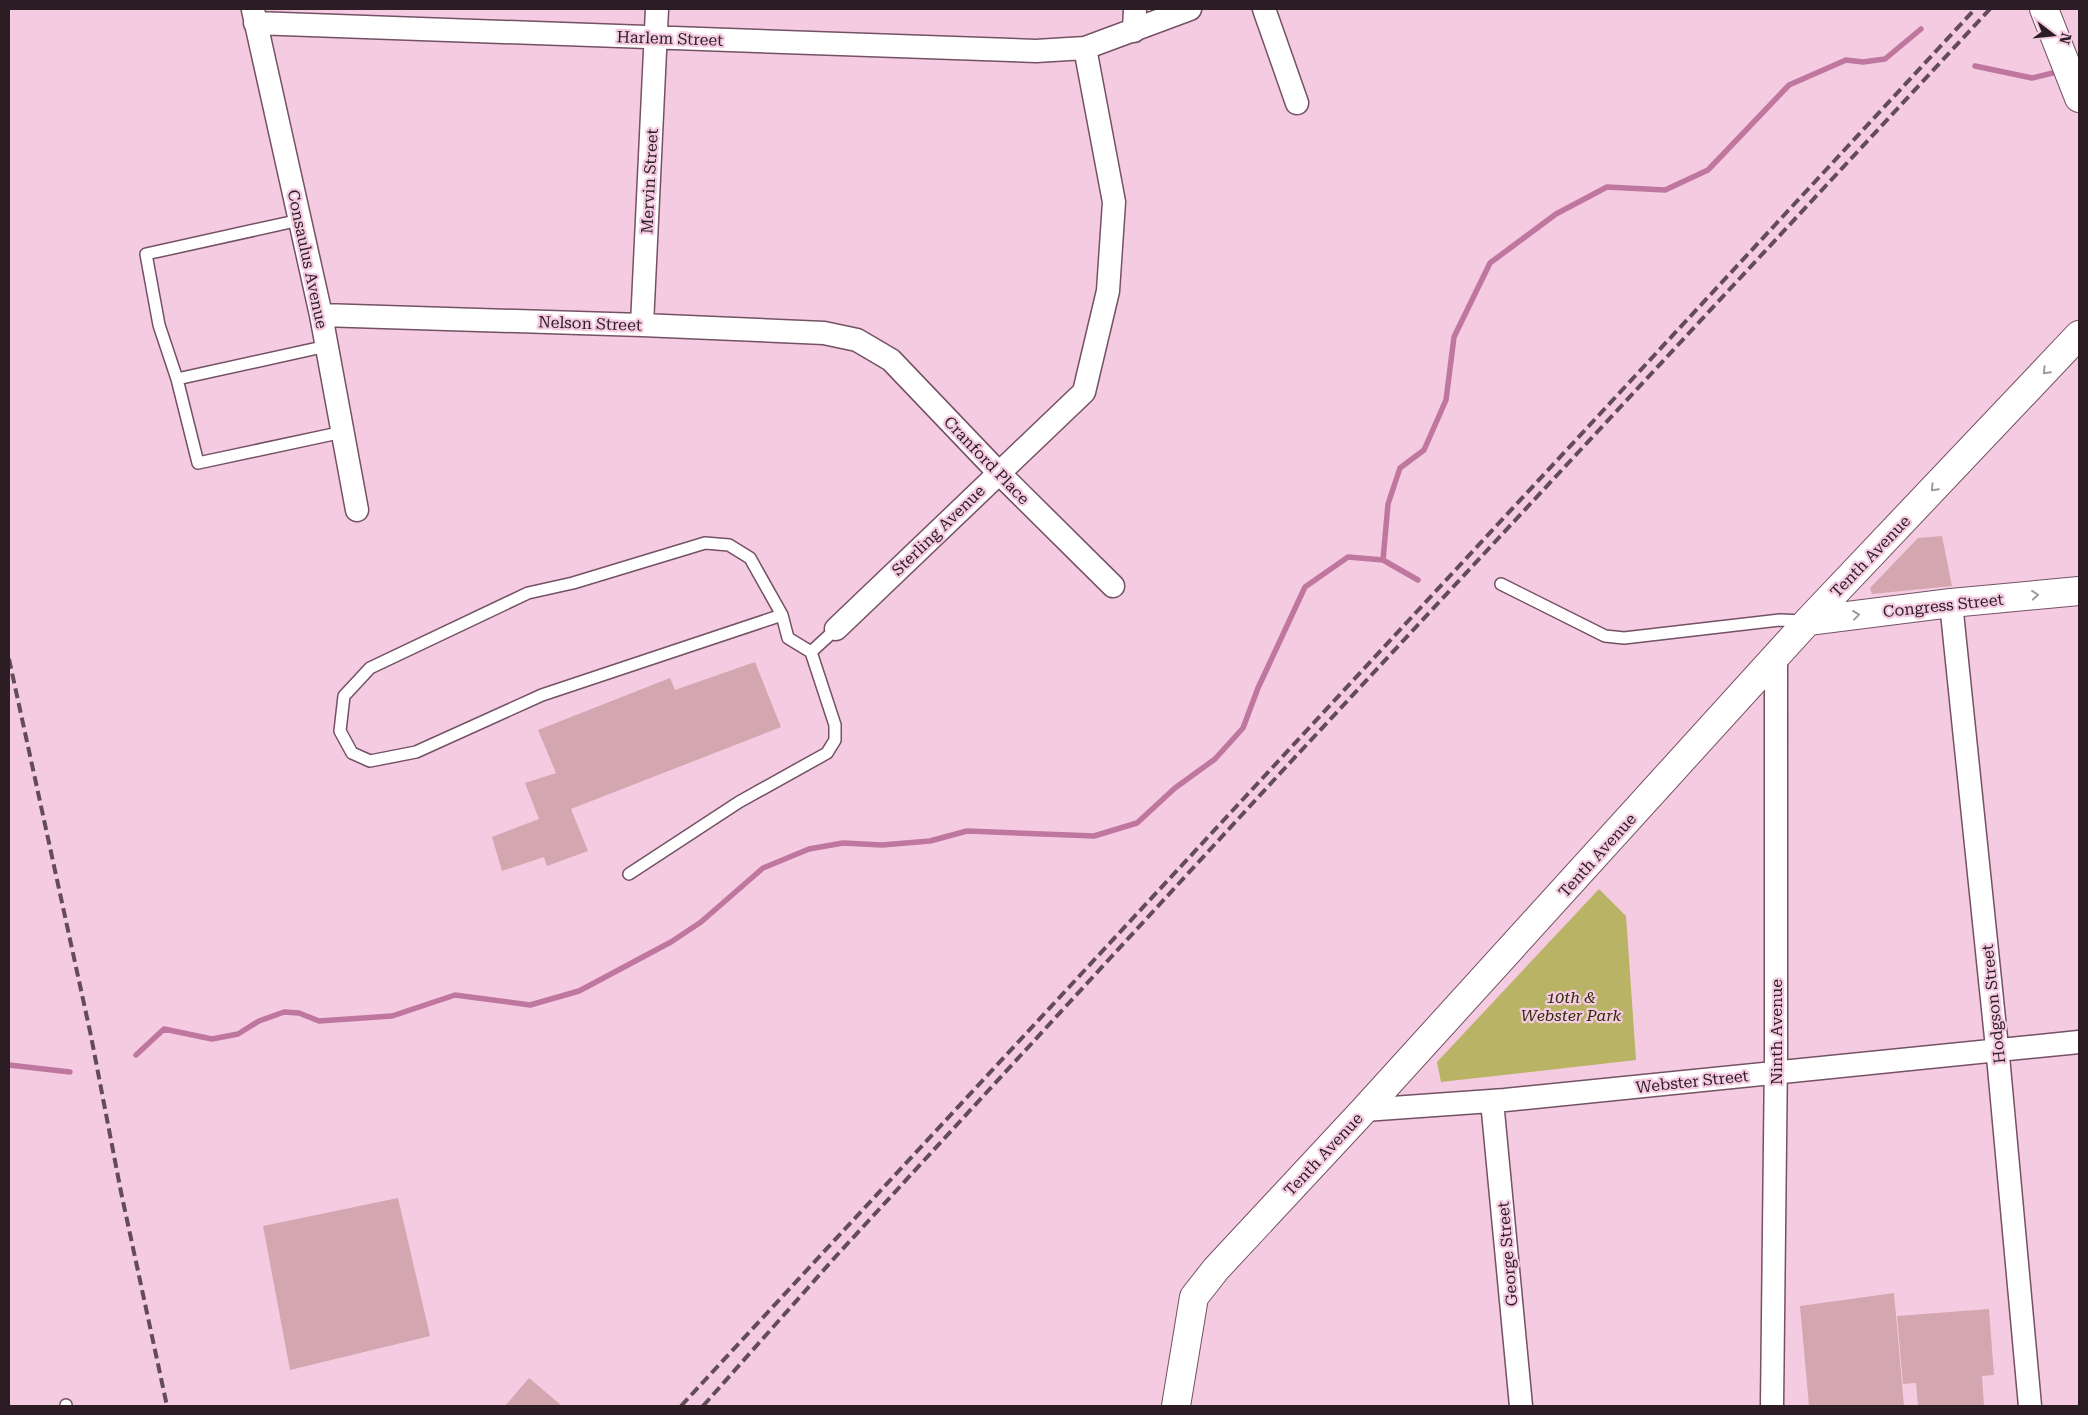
<svg xmlns="http://www.w3.org/2000/svg" width="2088" height="1415" font-family="'Roboto Serif',serif">
	<rect width="100%" height="100%" fill="#f5cbe1"/>
	<!-- green -->
	<path fill="#b8b365" d="M1599,889L1626,916L1636,1060L1441,1082L1437,1062Z"/>
	<g fill="none" stroke-linecap="round" stroke-linejoin="round">
		<!-- stream -->
		<path stroke="#bf779f" stroke-width="5.5" d="M1975,66L2032,78L2061,71
			M1383,560L1418,580
			M136,1055L164,1029L212,1039L238,1034L259,1021L284,1012L299,1013L319,1021L392,1016L455,995L530,1005L579,991L671,942L701,922L763,868L809,849L843,843L882,845L930,841L967,831L1094,836L1137,823L1175,788L1215,759L1243,728L1258,688L1305,587L1348,557L1383,560L1388,504L1400,468L1424,450L1446,400L1454,337L1490,263L1556,214L1607,187L1665,190L1708,170L1789,85L1846,60L1863,62L1885,59L1921,29
			M9,1065L70,1072"/>
	</g>
	<!-- building -->
	<path fill="#d4a6af" d="M1942,536L1952,586L1872,594L1870,588L1918,538Z
		M755,662L781,727L571,809L588,851L547,866L544,857L502,871L492,837L539,819L525,783L556,773L538,730L670,678L675,690Z
		M398,1198L430,1336L290,1370L263,1226Z
		M1894,1293L1904,1406H1809L1800,1306Z
		M1989,1309L1994,1375L1982,1376L1984,1406H1918L1916,1383L1903,1384L1897,1316Z
		M529,1378L562,1406H505Z"/>
	<g fill="none" stroke-linecap="round" stroke-linejoin="round">
		<defs>
			<path id="service" d="M327,346L177,379L198,463L343,432
				M177,379L159,325L146,254L300,220
				M1501,584L1605,636L1624,638L1780,620L1806,621
				M782,615L542,695L416,752L370,761L352,753L340,731L344,696L370,668L528,593L573,583L705,543L729,545L750,558L782,615L788,638L811,652
				M629,874L739,802L827,753L835,740V725L811,652L836,629
				M66,1405V1406"/>
			<path id="minor" d="M1264,9L1297,103
				M253,10L321,315L357,510
				M255,23L1036,51L1085,48L1190,9
				M1134,31L1135,9
				M321,315L642,325L824,333L857,340L891,360L998,472L1113,586
				M642,325L657,9
				M1951,603L1999,1067L2030,1406
				M836,629L1084,392L1108,291L1114,202L1085,48
				M1492,1101L1521,1406
				M1364,1110L1505,1100L2079,1042
				M1772,1406L1776,1056V657"/>
			<path id="tertiary" d="M2044,9L2079,98
				M1808,621L1951,603L2079,591
				M1176,1406L1194,1297L1216,1269L1364,1110L1808,621L2079,335"/>
		</defs>
		<!-- service casing -->
		<use href="#service" stroke="#745165" stroke-width="14"/>
		<!-- minor casing -->
		<use href="#minor" stroke="#745165" stroke-width="25"/>
		<!-- tertiary casing -->
		<use href="#tertiary" stroke="#745165" stroke-width="30"/>
		<!-- service -->
		<use href="#service" stroke="#fff" stroke-width="11"/>
		<!-- minor -->
		<use href="#minor" stroke="#fff" stroke-width="22"/>
		<!-- tertiary -->
		<use href="#tertiary" stroke="#fff" stroke-width="28"/>
		<!-- rail -->
		<path stroke="#634c58" stroke-width="4" stroke-dasharray="10 5" stroke-linecap="butt" d="M9,659L91,1036L121,1192L167,1406
			M681,1406L1975,9
			M703,1406L838,1254L1285,768L1990,9"/>
	</g>
	<!-- one-way arrows -->
	<defs><path id="oneway-chevron" d="M-2-3.5L2.5 0L-2 3.5" fill="none" stroke-width="1.6" stroke-linecap="round" stroke-linejoin="round" transform="scale(1.25)"/></defs>
	<g stroke="#a0999d">
		<use href="#oneway-chevron" transform="translate(2046 371) rotate(134)"/>
		<use href="#oneway-chevron" transform="translate(1934 488) rotate(134)"/>
		<use href="#oneway-chevron" transform="translate(2035 595) rotate(-5)"/>
		<use href="#oneway-chevron" transform="translate(1856 615) rotate(-7)"/>
	</g>
	<g text-anchor="middle" stroke-width="4.5" stroke-linejoin="round" paint-order="stroke">
		<!-- street labels -->
		<g font-size="16" fill="#2c1d25" stroke="#f5cbe1">
			<text transform="translate(670 38) rotate(2)" y="6">Harlem Street</text>
			<text transform="translate(649 181) rotate(-87)" y="6">Mervin Street</text>
			<text transform="translate(308 259) rotate(78)" y="6">Consaulus Avenue</text>
			<text transform="translate(590 323) rotate(2)" y="6">Nelson Street</text>
			<text transform="translate(987 460) rotate(46)" y="6">Cranford Place</text>
			<text transform="translate(938 530) rotate(-44)" y="6">Sterling Avenue</text>
			<text transform="translate(1870 556) rotate(-46)" y="6">Tenth Avenue</text>
			<text transform="translate(1943 605) rotate(-6)" y="6">Congress Street</text>
			<text transform="translate(1597 855) rotate(-48)" y="6">Tenth Avenue</text>
			<text transform="translate(1993 1004) rotate(-96)" y="6">Hodgson Street</text>
			<text transform="translate(1776 1032) rotate(-90)" y="6">Ninth Avenue</text>
			<text transform="translate(1692 1081) rotate(-6)" y="6">Webster Street</text>
			<text transform="translate(1323 1154) rotate(-47)" y="6">Tenth Avenue</text>
			<text transform="translate(1507 1254) rotate(-95)" y="6">George Street</text>
		</g>
		<!-- park labels -->
		<g font-size="16" font-style="italic" fill="#2e2b07" stroke="#f5cbe1">
			<text x="1571" y="1003">10th &amp;<tspan x="1571" dy="18">Webster Park</tspan></text>
		</g>
	</g>
	<!-- border -->
	<rect width="2088" height="1415" fill="none" stroke="#2c1d25" stroke-width="20"/>
	<!-- north arrow -->
	<g transform="translate(2053 35) rotate(106)" stroke="#f5cbe1" stroke-width="4" paint-order="stroke">
	<path d="M0-4L9 19L0 12L-9 19Z" fill="#2c1d25"/>
	<text y="-8" font-size="14" font-weight="bold" text-anchor="middle" fill="#2c1d25">N</text>
	</g>
</svg>
